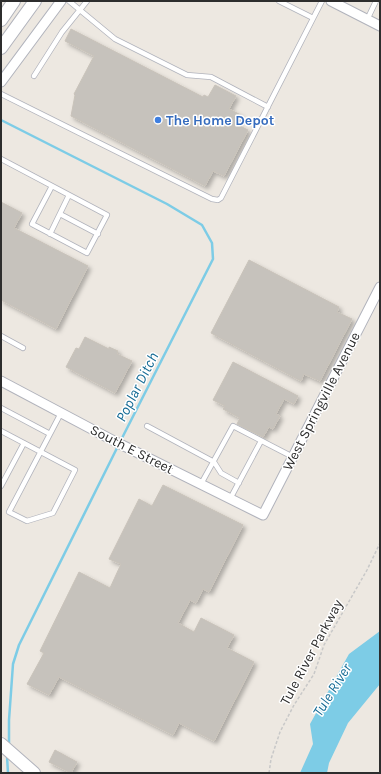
<svg xmlns="http://www.w3.org/2000/svg" width="381" height="774" font-family="Karla,sans-serif">
	<defs>
		<filter id="shadow"><feDropShadow dx="3" dy="3" stdDeviation="2" flood-color="#0004"/></filter>
	</defs>
	<rect width="100%" height="100%" fill="#ede8e1"/>
	<!-- water -->
	<path fill="#7dcce6" d="M380,631V684L348,723L329,763L327,773H300L313,744L310,724L349,654Z"/>
	<g fill="none" stroke-linecap="round" stroke-linejoin="round">
		<!-- stream -->
		<path stroke="#7dcce6" stroke-width="2.5" d="M1,120L167,204L202,225L212,243L213,259L120,442
			M9,745V720L13,664L19,645L118,446
			M7,756L8,773"/>
	</g>
	<!-- building -->
	<path fill="#c6c2bc" stroke="#c9c3ba" filter="url(#shadow)" d="M71,29L203,97L204,95L208,97L215,85L236,96L229,109L241,115L236,124L248,130L224,176L213,171L205,186L71,116L75,95L74,94L94,56L65,41Z
		M1,202L22,213L14,228L88,266L56,329L1,300Z
		M249,260L339,307L337,312L352,319L320,381L304,374L301,381L211,333Z
		M85,337L109,349V347L118,351L117,354L132,361L115,393L66,367L76,348L79,349Z
		M233,362L298,396L294,404L284,399L276,414L280,416L273,429L269,427L263,437L237,424L240,418L223,409L225,406L213,400Z
		M163,485L243,525L209,592L203,589L196,603L190,600L178,623L194,632L201,618L234,635L227,648L254,662L214,741L179,723L173,735L59,677L49,695L27,684L44,653L40,651L79,572L110,588L121,564L109,559L139,499L152,506Z
		M55,750L77,762L71,773L49,762Z"/>
	<g fill="none" stroke-linecap="round" stroke-linejoin="round">
		<defs>
			<path id="service" d="M69,1L115,39L187,75L211,77L268,107
				M279,1L313,18
				M367,20L376,1
				M34,76L62,32L87,1
				M1,94L212,199L218,200L221,198L322,1
				M1,159L107,215L87,253L32,224L52,186
				M60,214L98,234
				M50,234L69,195
				M1,336L23,348
				M1,408L50,434
				M147,426L214,462L221,473L239,483
				M1,431L75,470L53,513L27,521L9,512C26,479 44,446 61,413
				M201,484L233,426L293,457
				M1,486L24,443
				M230,499L261,441"/>
			<path id="minor" d="M331,1L380,26
				M1,82L61,1
				M1,381L116,442L263,515L380,287"/>
			<path id="secondary" d="M1,20L14,1
				M1,48L35,1
				M1,744L34,773"/>
		</defs>
		<!-- service casing -->
		<use href="#service" stroke="#b1b3bc" stroke-width="6"/>
		<!-- minor casing -->
		<use href="#minor" stroke="#b1b3bc" stroke-width="11"/>
		<!-- secondary casing -->
		<use href="#secondary" stroke="#b1b3bc" stroke-width="14"/>
		<!-- path -->
		<path stroke="#c8c8c8" stroke-width="1.5" stroke-dasharray="3 2" stroke-linecap="butt" d="M269,773L271,759L280,732L294,705L314,674L324,645L367,570L380,543"/>
		<!-- service -->
		<use href="#service" stroke="#fff" stroke-width="4.5"/>
		<!-- minor -->
		<use href="#minor" stroke="#fff" stroke-width="9"/>
		<!-- secondary -->
		<use href="#secondary" stroke="#fff" stroke-width="12"/>
	</g>
	<!-- markers -->
	<circle fill="#3f7fe0" stroke="#fff" stroke-width="1.5" cx="158" cy="120" r="4"/>
	<g text-anchor="middle" stroke-width="3" stroke-linejoin="round" paint-order="stroke">
		<!-- shop labels -->
		<g font-size="14" font-weight="bold" fill="#366cbe" stroke="#fff" text-anchor="start">
			<text x="166" y="125">The Home Depot</text>
		</g>
		<!-- street labels -->
		<g font-size="14" fill="#2d2d2d" stroke="#fff">
			<text transform="translate(321 401) rotate(-63)" y="5">West Springville Avenue</text>
			<text transform="translate(132 449) rotate(27)" y="5">South E Street</text>
			<text transform="translate(311 652) rotate(-62)" y="5">Tule River Parkway</text>
		</g>
		<!-- water labels -->
		<g font-size="15" font-style="italic" fill="#186d96" stroke="#fff">
			<text transform="translate(137 387) rotate(-63)" y="5">Poplar Ditch</text>
			<text transform="translate(332 690) rotate(-58)" y="5">Tule River</text>
		</g>
	</g>
	<!-- border -->
	<rect width="381" height="774" fill="none" stroke="#2d2d2d" stroke-width="4"/>
</svg>
